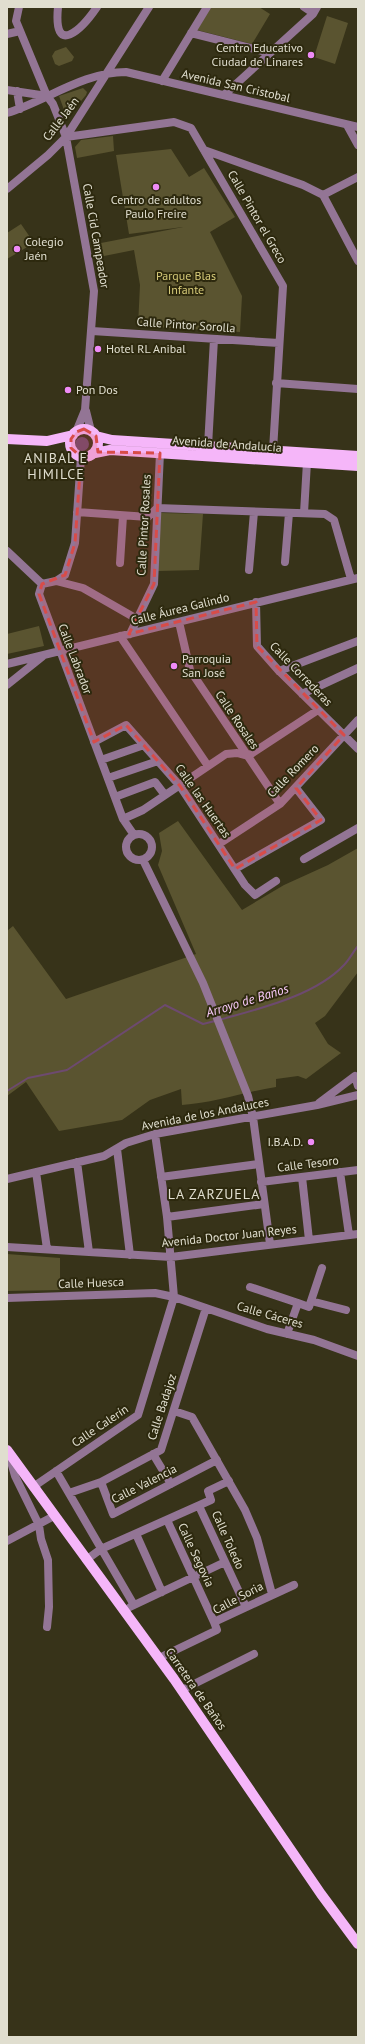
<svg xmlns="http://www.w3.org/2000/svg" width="365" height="2044" font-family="'PT Sans',sans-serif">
	<rect width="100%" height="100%" fill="#373319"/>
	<!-- green -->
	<path fill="#5a5430" d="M211,7H259L270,14L252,44L197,30Z
		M327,16L348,23L335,64L314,57Z
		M66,47L74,57L72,61L59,66L55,64L52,56L55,51Z
		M83,88L87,92L86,95L67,118L59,96Z
		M113,136L114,151L77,158L75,147L81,140Z
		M171,149L189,177L204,168L235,217L210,232L242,296L240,332L138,326L140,285L134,250L99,257L96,244L183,227L129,234L116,155Z
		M21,224L34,243L7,259V233Z
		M161,513L203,514L199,570L157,571Z
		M39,626L44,646L7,654V634Z
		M178,821L242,910L284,885L328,865L358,848V972L325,1016L315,1023L328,1044L341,1053L306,1079L298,1076L276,1079V1087C244,1092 214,1103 182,1105L181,1089L150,1100L122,1120L59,1131L26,1082L7,1096V931L13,926L66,999L196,954L158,865L162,851L159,833Z
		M7,1254L60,1258V1290L7,1291Z"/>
	<!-- water -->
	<path fill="#6d4a6f" d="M75 444a7 7 0 1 1 14 0a7 7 0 1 1-14 0Z"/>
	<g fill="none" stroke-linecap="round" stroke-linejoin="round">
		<!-- stream -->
		<path stroke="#6d4a6f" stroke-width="2" d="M219,1020C258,1009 315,996 344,965C349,960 353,952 358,946
			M7,1091L28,1078L67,1070L165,1005L203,1024L215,1021"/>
		<!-- minor -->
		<path stroke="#937595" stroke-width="8" d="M19,7L16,21L47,96L53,104L66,137L94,291L85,410L76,432
			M58,7C53,58 82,29 97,7
			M304,7L313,13
			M191,33L270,53
			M7,34L20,31
			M162,81L207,7
			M7,90L47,96
			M17,91L20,109
			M224,95L313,14L317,7
			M7,113C46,101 83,72 126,72L358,127
			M347,125L358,145
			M66,137L174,122L191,128L283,286L273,450
			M204,150L303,185L323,195L358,261
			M7,189L48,155L66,137L149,7
			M323,195L358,177
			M92,331L279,343
			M276,383L358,389
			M86,411L91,431
			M208,446L214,339
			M77,512L148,517L157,508L325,514L334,520L351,579
			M304,513L307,462
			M7,551L42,584
			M285,562L289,513
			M120,563L123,516
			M249,570L254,512
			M56,581L65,575L75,543L81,457
			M42,584L39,594L123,819L134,835
			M42,584L56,581L83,588L137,619
			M256,602L257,646L279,671L358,749
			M179,622L190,670L280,804
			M130,634L154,584L160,453
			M120,636L208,766
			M7,664L358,578
			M279,671L358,641
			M7,685L42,657
			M302,694L358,668
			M94,742L126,725L180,786L245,885L255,895L276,881
			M101,760L144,745
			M108,778L158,761
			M115,797L155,782L165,795
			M123,819L143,810L226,754L237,753L248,756L318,710
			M126 847a13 13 0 1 1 26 0a13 13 0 1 1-26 0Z
			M219,844L280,804L358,720
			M304,859L358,828
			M143,860L203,983L248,1096L253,1117L270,1244
			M235,869L321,820L296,788
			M319,1103L355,1076L358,1086
			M117,1149L130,1255
			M77,1162L89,1252
			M36,1172L47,1249
			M340,1172L349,1235
			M161,1177L259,1164
			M302,1177L309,1240
			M7,1179L104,1156L126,1143L155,1134L317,1105L358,1095
			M261,1182L358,1170
			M167,1217L264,1204
			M7,1247L171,1257L358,1234
			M250,1287L298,1303L287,1334
			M7,1298L155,1293L174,1297L267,1329L314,1340L358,1356
			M311,1301L346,1310
			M298,1303L309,1307L322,1268
			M174,1411L192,1417L245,1510L257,1538L272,1594
			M153,1454L171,1484
			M9,1455L15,1476L39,1525L41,1539L48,1560L49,1607L47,1627
			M56,1471L134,1605
			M101,1482L113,1514L217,1460
			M33,1487L138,1415L174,1297L167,1217L155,1134
			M69,1493L101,1482L161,1450L206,1308
			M199,1506L246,1607
			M167,1520L214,1622
			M136,1534L162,1592
			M7,1541L54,1516
			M86,1560L101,1549L211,1500L208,1491L229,1481
			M130,1607L225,1562
			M159,1658L217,1630L214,1622L294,1585
			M182,1690L254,1654"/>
		<!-- major -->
		<path stroke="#f5b6f9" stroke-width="10" d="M70 443a14 14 0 1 1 28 0a14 14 0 1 1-28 0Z
			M96,436L112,440L358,456
			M7,439L47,441L73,435
			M95,453L110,450L358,466
			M7,1450L174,1679L321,1894L358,1944"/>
	</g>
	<!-- marked area -->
	<path fill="#d84c49" fill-opacity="0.2" stroke="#d84c49" stroke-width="3" stroke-dasharray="8 5" stroke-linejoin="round" d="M84,429L96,436L98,452L160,453L154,584L129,634L256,602L257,646L344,735L296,788L321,820L235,869L180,786L126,725L94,742L39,594L42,584L65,575L75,543L81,457L71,448V439L76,432Z"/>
	<!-- markers -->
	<g fill="#ef8bf7" stroke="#2d290e" stroke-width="1.5">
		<circle cx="311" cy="55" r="4"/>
		<circle cx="156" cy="187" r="4"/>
		<circle cx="17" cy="249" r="4"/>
		<circle cx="98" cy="349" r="4"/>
		<circle cx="68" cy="390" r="4"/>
		<circle cx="174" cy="666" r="4"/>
		<circle cx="311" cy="1142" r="4"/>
	</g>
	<g text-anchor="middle" stroke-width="4" stroke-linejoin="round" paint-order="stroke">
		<!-- poi labels -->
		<g font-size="12" fill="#e0decf" stroke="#2d290e" text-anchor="start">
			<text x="303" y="52" text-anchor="end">Centro Educativo<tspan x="303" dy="14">Ciudad de Linares</tspan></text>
			<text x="156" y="204" text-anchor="middle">Centro de adultos<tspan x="156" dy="14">Paulo Freire</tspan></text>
			<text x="25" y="246">Colegio<tspan x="25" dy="14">Jaén</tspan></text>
			<text x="106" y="353">Hotel RL Anibal</text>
			<text x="76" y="394">Pon Dos</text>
			<text x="182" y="663">Parroquia<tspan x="182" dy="14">San José</tspan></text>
			<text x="303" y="1146" text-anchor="end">I.B.A.D.</text>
		</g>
		<!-- street labels -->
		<g font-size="12" fill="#e0decf" stroke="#2d290e">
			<text transform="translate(236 86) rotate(13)" y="4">Avenida San Cristobal</text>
			<text transform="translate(61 119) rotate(-53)" y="4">Calle Jaén</text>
			<text transform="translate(257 217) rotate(60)" y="4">Calle Pintor el Greco</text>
			<text transform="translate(96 236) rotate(80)" y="4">Calle Cid Campeador</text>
			<text transform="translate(186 325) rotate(4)" y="4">Calle Pintor Sorolla</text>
			<text transform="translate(227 444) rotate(4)" y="4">Avenida de Andalucía</text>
			<text transform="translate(144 525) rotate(-87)" y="4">Calle Pintor Rosales</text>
			<text transform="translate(180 609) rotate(-14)" y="4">Calle Áurea Galindo</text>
			<text transform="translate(75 659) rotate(69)" y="4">Calle Labrador</text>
			<text transform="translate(301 674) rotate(46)" y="4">Calle Correderas</text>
			<text transform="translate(237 720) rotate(56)" y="4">Calle Rosales</text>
			<text transform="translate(293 771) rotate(-46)" y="4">Calle Romero</text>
			<text transform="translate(203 801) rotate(55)" y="4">Calle las Huertas</text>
			<text transform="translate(205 1114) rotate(-11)" y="4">Avenida de los Andaluces</text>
			<text transform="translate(308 1164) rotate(-7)" y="4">Calle Tesoro</text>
			<text transform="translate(229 1236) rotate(-6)" y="4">Avenida Doctor Juan Reyes</text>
			<text transform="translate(91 1283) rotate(-2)" y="4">Calle Huesca</text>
			<text transform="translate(270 1315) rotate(16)" y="4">Calle Cáceres</text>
			<text transform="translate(162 1407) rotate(-72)" y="4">Calle Badajoz</text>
			<text transform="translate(100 1426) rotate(-34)" y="4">Calle Calerín</text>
			<text transform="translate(144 1484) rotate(-27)" y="4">Calle Valencia</text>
			<text transform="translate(228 1540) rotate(66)" y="4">Calle Toledo</text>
			<text transform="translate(196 1555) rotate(65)" y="4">Calle Segovia</text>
			<text transform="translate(238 1598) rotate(-28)" y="4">Calle Soria</text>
			<text transform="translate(196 1689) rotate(55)" y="4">Carretera de Baños</text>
		</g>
		<!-- park labels -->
		<g font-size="12" fill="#d6ca79" stroke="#2d290e">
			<text x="186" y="280">Parque Blas<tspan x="186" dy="14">Infante</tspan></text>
		</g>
		<!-- water labels -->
		<g font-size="13" font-style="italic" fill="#facbfc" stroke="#2d290e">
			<text transform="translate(247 1000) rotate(-17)" y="5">Arroyo de Baños</text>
		</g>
		<!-- quarter labels -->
		<g font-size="14" letter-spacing="1" fill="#e0decf" stroke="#2d290e">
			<text x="56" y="463">ANIBAL E<tspan x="56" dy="16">HIMILCE</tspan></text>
			<text x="214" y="1199">LA ZARZUELA</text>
		</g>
	</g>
	<!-- border -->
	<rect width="365" height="2044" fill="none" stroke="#e0decf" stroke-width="16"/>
</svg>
